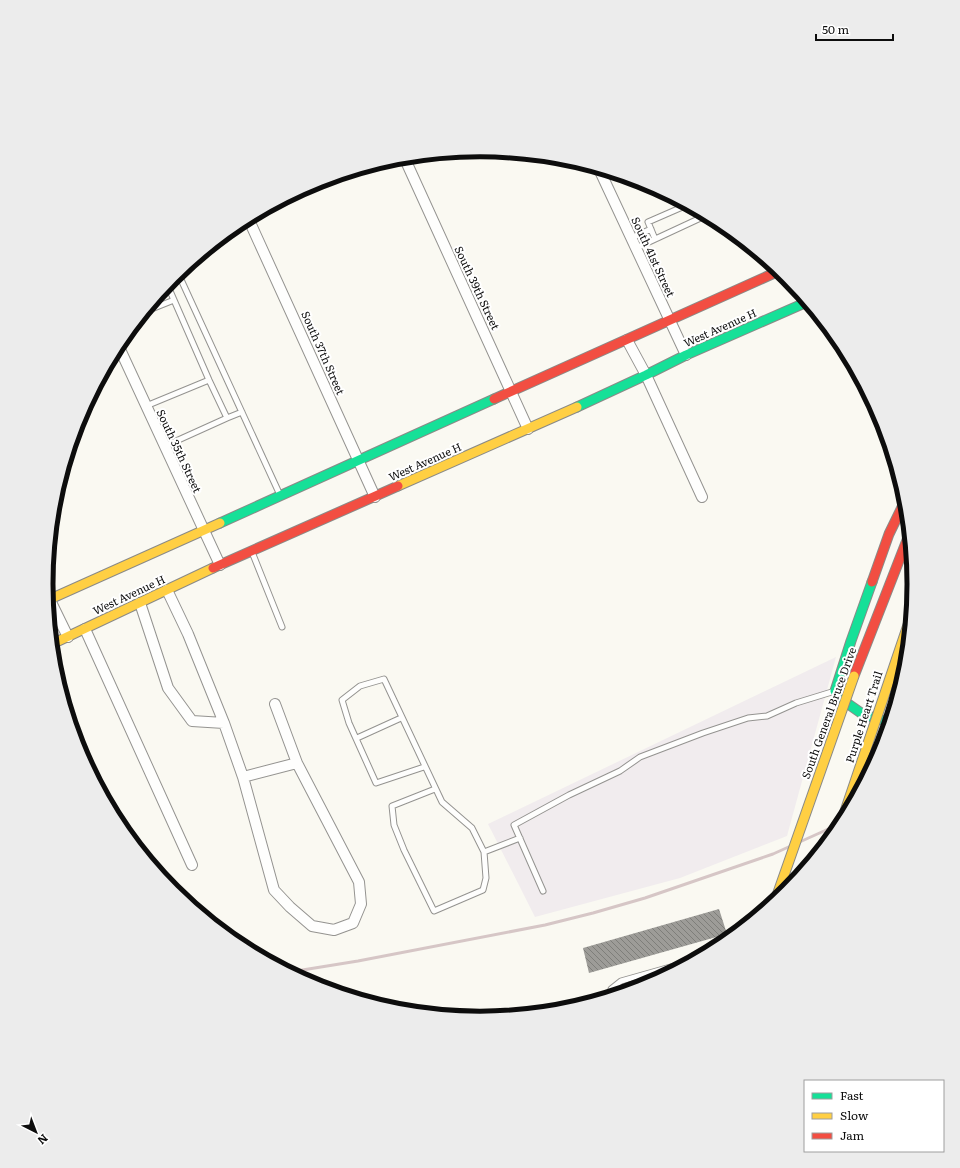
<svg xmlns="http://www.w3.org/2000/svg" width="960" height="1168" font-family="Literata,serif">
	<defs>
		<pattern id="building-back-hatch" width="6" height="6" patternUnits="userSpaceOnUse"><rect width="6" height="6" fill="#9d9c98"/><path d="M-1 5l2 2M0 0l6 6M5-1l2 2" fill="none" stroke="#7e7e7a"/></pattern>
	</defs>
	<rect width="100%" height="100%" fill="#faf9f2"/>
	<!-- industrial -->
	<path fill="#f1ecee" d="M836,657L787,836L680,878L535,917L488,824Z"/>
	<!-- building -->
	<path fill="url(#building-back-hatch)" d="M719,909L727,934L589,973L583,948Z"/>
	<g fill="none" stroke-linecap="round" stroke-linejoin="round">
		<defs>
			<path id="lane" d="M631,238L651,229
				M655,239L648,222L687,205
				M636,248L707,215
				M178,273L280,495
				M144,312L174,300
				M146,406L209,380
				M227,418L242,412
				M165,446L227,418L209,380L167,284
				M252,552L282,627
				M53,645L57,658L55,671
				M357,738L401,718
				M424,767L376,783L349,723L342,700L360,686L384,679L442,802L472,828L484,852L520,838
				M435,789L392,806L394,825L404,850L434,911L483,890L486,878L484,852
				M543,891L514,825L569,795L620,771L640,757L703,733L748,718L767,716L796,703L835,691
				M612,995L611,989L621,981L688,962"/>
			<path id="street" d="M404,157L528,429
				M599,169L686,355
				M248,218L375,497
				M627,340L646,375L702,497
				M118,345L220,565
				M167,590L188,634L224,723
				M47,594L68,637
				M140,603L168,688L192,721L224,723L243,777L297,763
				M85,629L192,865
				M243,777L274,890L290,907L312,926L334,930L353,923L361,904L359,882L297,763L275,704"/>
			<path id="fast" d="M577,407L646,375L686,355L807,302
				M220,523L494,399
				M872,582L851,641L835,691L841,699L864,715L890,722"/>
			<path id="slow" d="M398,486L577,407
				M48,600L220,523
				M52,644L213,568"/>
			<path id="jam" d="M494,399L779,271
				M213,568L398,486
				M872,582L889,534L906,499
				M854,676L909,535"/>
		</defs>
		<!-- lane casing -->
		<use href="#lane" stroke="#949390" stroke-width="7"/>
		<!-- street casing -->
		<use href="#street" stroke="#949390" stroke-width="12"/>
		<!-- fast casing -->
		<use href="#fast" stroke="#8a8a87" stroke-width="11"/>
		<!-- slow casing -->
		<use href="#slow" stroke="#8a8a87" stroke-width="11"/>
		<!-- jam casing -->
		<use href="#jam" stroke="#8a8a87" stroke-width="11"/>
		<!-- lane -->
		<use href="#lane" stroke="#fefefd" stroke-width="5"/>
		<!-- street -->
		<use href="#street" stroke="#fefefd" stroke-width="10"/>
		<!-- fast -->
		<use href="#fast" stroke="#16e098" stroke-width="9"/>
		<!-- slow -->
		<use href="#slow" stroke="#ffcf43" stroke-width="9"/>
		<!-- jam -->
		<use href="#jam" stroke="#f24e42" stroke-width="9"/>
		<!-- rail -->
		<path stroke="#d6c6c6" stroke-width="3" d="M290,972L358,961L545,925L593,913L645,898L773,854L824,831L842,822"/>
		<defs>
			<path id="slow-bridge" d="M840,826L911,616
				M775,901L854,676"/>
		</defs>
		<!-- slow-bridge casing -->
		<use href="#slow-bridge" stroke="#8a8a87" stroke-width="11" stroke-linecap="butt"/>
		<!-- slow-bridge -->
		<use href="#slow-bridge" stroke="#ffcf43" stroke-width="9"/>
	</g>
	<g text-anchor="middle" stroke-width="4" stroke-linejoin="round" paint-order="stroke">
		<!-- street labels -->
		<g font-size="11" fill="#0d0d0d" stroke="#fff">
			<text transform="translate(653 257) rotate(65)" y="4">South 41st Street</text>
			<text transform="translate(477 288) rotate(65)" y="4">South 39th Street</text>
			<text transform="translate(720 328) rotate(-24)" y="4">West Avenue H</text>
			<text transform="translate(323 353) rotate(66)" y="4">South 37th Street</text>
			<text transform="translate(179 451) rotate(65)" y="4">South 35th Street</text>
			<text transform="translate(425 462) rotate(-24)" y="4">West Avenue H</text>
			<text transform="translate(129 595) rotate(-25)" y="4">West Avenue H</text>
			<text transform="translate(829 713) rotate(-70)" y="4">South General Bruce Drive</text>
			<text transform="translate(864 717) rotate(-72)" y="4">Purple Heart Trail</text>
		</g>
	</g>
	<!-- crop -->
	<path d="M0 0H960V1168H0ZM53 584a427 427 0 1 1 854 0a427 427 0 1 1-854 0Z" fill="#ececec" fill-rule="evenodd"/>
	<path fill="none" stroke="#0d0d0d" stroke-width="5" d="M53 584a427 427 0 1 1 854 0a427 427 0 1 1-854 0Z"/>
	<!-- legend -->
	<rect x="804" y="1080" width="140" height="72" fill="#ffffff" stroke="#9e9e9e"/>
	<rect x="812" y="1093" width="20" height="6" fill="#16e098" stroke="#9e9e9e"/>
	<text x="840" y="1100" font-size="12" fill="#0d0d0d">Fast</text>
	<rect x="812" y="1113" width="20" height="6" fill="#ffcf43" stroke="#9e9e9e"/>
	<text x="840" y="1120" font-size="12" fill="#0d0d0d">Slow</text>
	<rect x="812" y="1133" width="20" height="6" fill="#f24e42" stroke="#9e9e9e"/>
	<text x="840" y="1140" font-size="12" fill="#0d0d0d">Jam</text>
	<!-- north arrow -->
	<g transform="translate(36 1132) rotate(138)" stroke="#ffffff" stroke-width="3" paint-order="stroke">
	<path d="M0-3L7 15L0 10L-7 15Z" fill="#0d0d0d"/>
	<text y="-6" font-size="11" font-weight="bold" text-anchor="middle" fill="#0d0d0d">N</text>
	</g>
	<!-- scale -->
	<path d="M816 34v6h77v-6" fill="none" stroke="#0d0d0d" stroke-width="2"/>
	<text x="822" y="34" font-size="12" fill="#0d0d0d" stroke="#ffffff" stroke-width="3" paint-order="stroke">50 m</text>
</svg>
